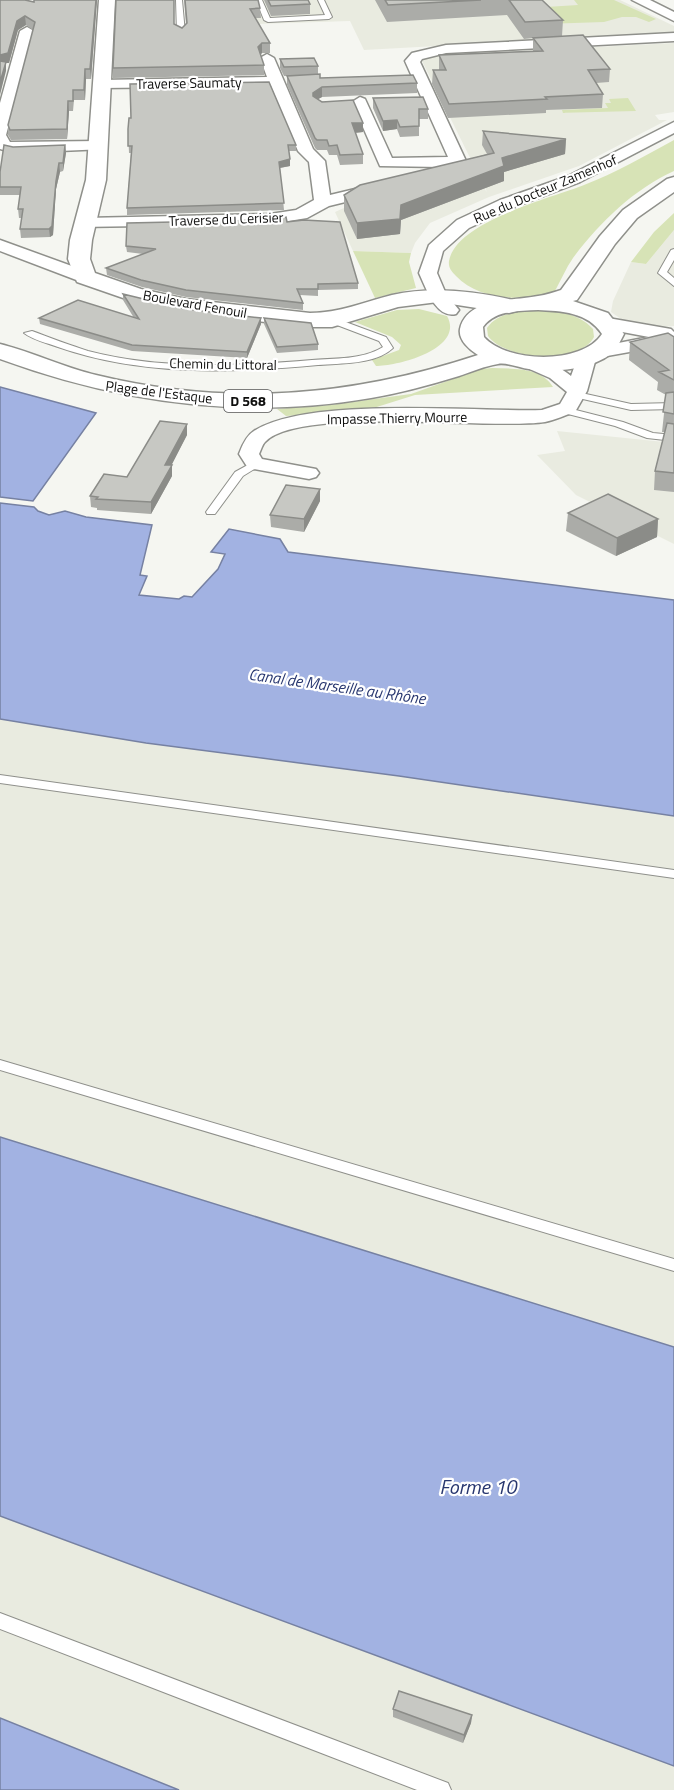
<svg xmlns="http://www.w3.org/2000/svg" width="674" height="1790" font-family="'Titillium Web',sans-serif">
	<rect width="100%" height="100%" fill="#f5f6f1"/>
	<!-- built -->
	<path fill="#e9ebe0" d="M246,0H620L674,26V33L364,50L350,21L257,24Z
		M674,43V112L655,115L659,120H667L579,166L489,197L430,223L415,243L411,253L353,251L335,212L355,203L472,173L487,192L422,61L425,58L440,55Z
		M674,230V326L661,327L624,321L611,312L613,301L631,262L646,264Z
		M557,431L674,443V544L576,495L537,455L565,451Z
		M0,719L146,743L399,776L674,816V1347L0,1137Z
		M0,1516L674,1766V1790H179L0,1718Z"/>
	<!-- green -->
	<path fill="#d7e3b6" d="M574,0H614L656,19L649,22L636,17H622L604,22L544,24L530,8L578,5Z
		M628,98L636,111L555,113H563L562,110L608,108L605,103H611L609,99Z
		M674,140V171C634,189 599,223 573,258C566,268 561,280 555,291C525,302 480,301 456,276C452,272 448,268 449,261C456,221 552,198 584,185C615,173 645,156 674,140Z
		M674,213V230L646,264L631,262L654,232Z
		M353,251L411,253L409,262L416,288L375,298Z
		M419,309L447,316C465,348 400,366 376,366L372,360L399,350L401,345L392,337L355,322L397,310Z
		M533,310C554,311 578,312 593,329L594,337C579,366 505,360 488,336L487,328C497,313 516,312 533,310Z
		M492,368C514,369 541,367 553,387L415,395L364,411L286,416L277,409L330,405L411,394L481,369Z"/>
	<!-- water -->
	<path fill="#a2b2e2" stroke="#7681a2" stroke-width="1.5" d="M0,387L96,413L33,501L0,497Z
		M0,503L34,507L38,511L49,515L65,511L86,517L152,525L140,575L147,576L139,595L179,599L184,596L192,597L218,569L225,554L211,552L229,529L280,539L288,552L674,600V816L399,776L146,743L0,719Z
		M0,1137L674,1347V1766L0,1516Z
		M0,1718L179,1790H0Z"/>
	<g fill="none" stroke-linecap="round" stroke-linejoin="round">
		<defs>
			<path id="lane" d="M176,0H182L185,33L181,35L177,33Z
				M256,0H262L270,18L325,15L318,0H324L332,17L329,19L268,22L264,20Z
				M674,249V260L667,272L674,278V286L658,273L671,250Z
				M332,317L386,337L393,348C375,365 341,363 318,365C231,373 141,376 58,347C47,343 33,340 24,333L32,331C51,338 69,345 88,351C160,370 239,366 312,360C335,358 362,360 383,347L379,341L329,322V318Z
				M577,392L631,404L674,403V409L631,410L574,397V393Z
				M564,407L623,422L653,433L674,435V441L647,438L615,426L560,412L559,410Z
				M255,461L260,464L259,466L243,476L215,514H207L206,512L235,472Z
				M0,775L674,870V878L0,783Z
				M0,1060L674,1259V1271L0,1070Z
				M0,1613L448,1783L451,1790H417L0,1629Z"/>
			<path id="street" d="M632,0H650L674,12V21Z
				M27,27L34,31L6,135L10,142L99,141L105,143L107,146L105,149L14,153L0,149V103L20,31Z
				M674,33V41L446,53L422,59L420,62L466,161L464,170L429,181L421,176L423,173L441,167L380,166L352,102L360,97L365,99L392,158L448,157L405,61L412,53L446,45Z
				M267,54L274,58L313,149L325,161L330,195L380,183L388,188L386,192L329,206L307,218L270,224L79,227L76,223L79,219L85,218L270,214L296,210L314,200L309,162L298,151L271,86L101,88L94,84L101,80L267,77L260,58Z
				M674,122V133L580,182L512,208L469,228L443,251L437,273L446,294L459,310L456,314C436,319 426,288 419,273L429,245L457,220L500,200L568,176Z
				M0,240L91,273L94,277L91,281H79L0,251Z
				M608,318L671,329L674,332V344L596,358L587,391L575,412C565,415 555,420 545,422C491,430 298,406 265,442C262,445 261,450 259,454L262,459L316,469L319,473L316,477L309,479L248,468L239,454C242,446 246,436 254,431C309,396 473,412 542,410L560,404L567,392L550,378L525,367L522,363L525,359C540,355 560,367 571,376L579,354L589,353L591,349L598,347L649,337L601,328L599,324L601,320Z"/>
			<path id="secondary" d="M99,0H115L106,180L92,240L90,259L95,273L141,289L186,299L310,313C339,313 364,302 392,295C433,286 476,291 517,301L520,306L517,311L509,313L438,302L398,307L332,327H310L186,313L126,299L77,282L68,259L70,240L86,180Z"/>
			<path id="primary" d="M674,177V192L637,218L615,244L577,300L573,301L608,313L624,334C621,340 617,348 612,353C591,370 555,373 529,369C520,368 506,362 498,364C485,366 471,372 459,376C430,385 400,393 371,398C244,420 120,403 0,359V344C32,352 63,367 96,375C227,407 351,397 478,355C470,350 458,340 460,329C467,297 515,301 538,296C546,295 554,292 561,290L600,236L623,210L667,179ZM538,310C561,311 588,312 602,334C582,365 507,363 484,337L483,327C495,310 519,311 538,310Z"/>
		</defs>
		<!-- lane casing -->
		<use href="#lane" stroke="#8f908b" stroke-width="2"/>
		<!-- street casing -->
		<use href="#street" stroke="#8f908b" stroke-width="3"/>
		<!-- secondary casing -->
		<use href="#secondary" stroke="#8f908b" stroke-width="3"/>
		<!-- primary casing -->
		<use href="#primary" stroke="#8f908b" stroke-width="3"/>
		<!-- lane -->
		<use href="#lane" fill="#fff" fill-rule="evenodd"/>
		<!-- street -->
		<use href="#street" fill="#fff" fill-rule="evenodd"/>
		<!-- secondary -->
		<use href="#secondary" fill="#fff" fill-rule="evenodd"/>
		<!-- primary -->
		<use href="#primary" fill="#fff" fill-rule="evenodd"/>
	</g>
	<!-- wall -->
	<path fill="#abaca8" d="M0,0H27L34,2L97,0L91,79H86L85,100H74L73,111H69L67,139L11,140L8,135V125L33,30L26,25L18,30L9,63H6V71Z
		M184,0H258L260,8L261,18H255L270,43V53H262L260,55L264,65V75L113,78V68L174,24L182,28L186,24Z
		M264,0H308L310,4V14L271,16Z
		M375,0H542L563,20L562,36L610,69L609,82L596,83L603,94L602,108L546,110V113L448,118L432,84L433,70H439V55L533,51V38L524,39L507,15L387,22Z
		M280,59L318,66V75L320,78L417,83V93L322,97L318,99L363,123V132L355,133L363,154V164L340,165L337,155H329L327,150H317L315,148L287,85V76H284L280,68Z
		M373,98L428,109V119H419V136L400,137L397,129L383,131L373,108Z
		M128,129L296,145V151H289L290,166L280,168L284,210L127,215V208L131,153H129Z
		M483,131L566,139L565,154L504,172V181L401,220L400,234L357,239L344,211V195L487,154L482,145Z
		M65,145L66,153L63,171L60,172L56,189L53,235L50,237L21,238L20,229L22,218H19L18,209L20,195H0V172L13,147Z
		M287,222L358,283V289L318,290V296L300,295L303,303V310L186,297L142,287L107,275L106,268L143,254L127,252L126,246Z
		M123,294L185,309L261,324L247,358L132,351L40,324L39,318H134L123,300Z
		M264,318L318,344V350L277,353L264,324Z
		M674,337V492L654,490L655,471L665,432H662L666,395L657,390L658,382L629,360L630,342Z
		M187,424V435L171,465L172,476L151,514L97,510V508L91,507L90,496L127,477Z
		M320,489V501L304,532L271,527L270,515Z
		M568,513L658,519L657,537L616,556L566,531Z
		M393,1709L472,1715L471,1723L463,1743L393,1717Z"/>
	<!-- shaded-wall -->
	<path fill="#8b8c88" d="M96,0H97L91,79L90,69Z
		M25,16L26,25L18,30L9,63H6V71L0,95V55L17,21Z
		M262,43V53L258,57V47Z
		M85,69L86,79L85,100L84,90Z
		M322,87V97L313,102V93Z
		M68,101L69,111L67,139V129Z
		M397,120V129L383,131V121Z
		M352,123H363V132L352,133Z
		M566,139L565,154L504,172V181L401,220L400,234L357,239V223L401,205L502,158Z
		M65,145L66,153L63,171V163Z
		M290,159V166L279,168V162Z
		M59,163L60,172L56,189L53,235L50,237L49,229Z
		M261,318V324L247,358V352Z
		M187,424V435L166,476L165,465Z
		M172,465V476L151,514V502Z
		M320,489V501L304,532V519Z
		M658,519L657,537L616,556L617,538Z
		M472,1715L471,1723L463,1743L464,1735Z"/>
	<!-- building -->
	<path fill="#c7c8c3" stroke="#8b8c88" stroke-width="1.5" d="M0,0H25L34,2V0H96L90,69H85L84,90H73V101H68L67,129L10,130L8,125L35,22L25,16L17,21L8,53L0,55Z
		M116,0H174V24L182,28L187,23L185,0H258L260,8L250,9L270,43H262L258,47L264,65L113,68Z
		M268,0H308L310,4L271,6Z
		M385,0H481L388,5Z
		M509,0H542L563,20L525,22Z
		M583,35L610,69L588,70L603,94L545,97L547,99L449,104L433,70H446L439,55L543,51L533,38Z
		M314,58L318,66L284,67L280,59Z
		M0,61L6,62L0,82Z
		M320,74V78L413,75L417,83L322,87L313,93V96L322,102L353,100L363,123H352L363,154L340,155L337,145L329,146L327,140H317L315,138L287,76Z
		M269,82L296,145H288L290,159L279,162L284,203L127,208L132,146H128V129L129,118H131L130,84Z
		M423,97L428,109H419V126L400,127L397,120L383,121L373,98Z
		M483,131L566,139L502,158L504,166L401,205L400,219L357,223L344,195L360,185L494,153Z
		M4,145L13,147L65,145L63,163H59L56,181L52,226L49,229H20L23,209H18L21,187H0V172Z
		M286,217L287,222L304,220L340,222L358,283L318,284V289H297L303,303L186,290L141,280L106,268L156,249L126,246L127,223L270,220Z
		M123,294L185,309L261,318L247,352L132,345L39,318L78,300L139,319Z
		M264,318L311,323L318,344L277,347Z
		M668,333L674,337V380L659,372L669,370L630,342Z
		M674,392V414L663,412L666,393Z
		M160,421L187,424L165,465H172L151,502L96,499L98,497L90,496L104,474L127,477Z
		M667,423L674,424V473L655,471Z
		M286,485L320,489L304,519L270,515Z
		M608,494L658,519L617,538L568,513Z
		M399,1691L472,1715L464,1735L393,1709Z"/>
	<g text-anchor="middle" stroke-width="4.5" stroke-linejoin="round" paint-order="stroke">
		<!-- far-street labels -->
		<g font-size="14" fill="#0e0e0d" stroke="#fff">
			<text transform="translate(189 83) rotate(-1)" y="5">Traverse Saumaty</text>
			<text transform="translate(545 189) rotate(-23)" y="5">Rue du Docteur Zamenhof</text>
			<text transform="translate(226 219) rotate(-2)" y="5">Traverse du Cerisier</text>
			<text transform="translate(195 304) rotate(10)" y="5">Boulevard Fenouil</text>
			<text transform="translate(223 364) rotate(1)" y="5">Chemin du Littoral</text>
			<text transform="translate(159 392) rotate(7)" y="5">Plage de l'Estaque</text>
			<text transform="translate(397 418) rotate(-1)" y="5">Impasse Thierry Mourre</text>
		</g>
		<!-- shield labels -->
		<rect fill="#fff" stroke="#565656" stroke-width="1.5" x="224" y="390" width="48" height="22" rx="4.5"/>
		<g font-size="14" font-weight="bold" fill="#0e0e0d">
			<text x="248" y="406">D 568</text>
		</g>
		<!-- water labels -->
		<g font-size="16" font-style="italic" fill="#27366f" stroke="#fff">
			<text transform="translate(337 686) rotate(8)" y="6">Canal de Marseille au Rhône</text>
		</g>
		<!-- near-water labels -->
		<g font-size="20" font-style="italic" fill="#27366f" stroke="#fff">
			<text x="478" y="1494">Forme 10</text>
		</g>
	</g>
</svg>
